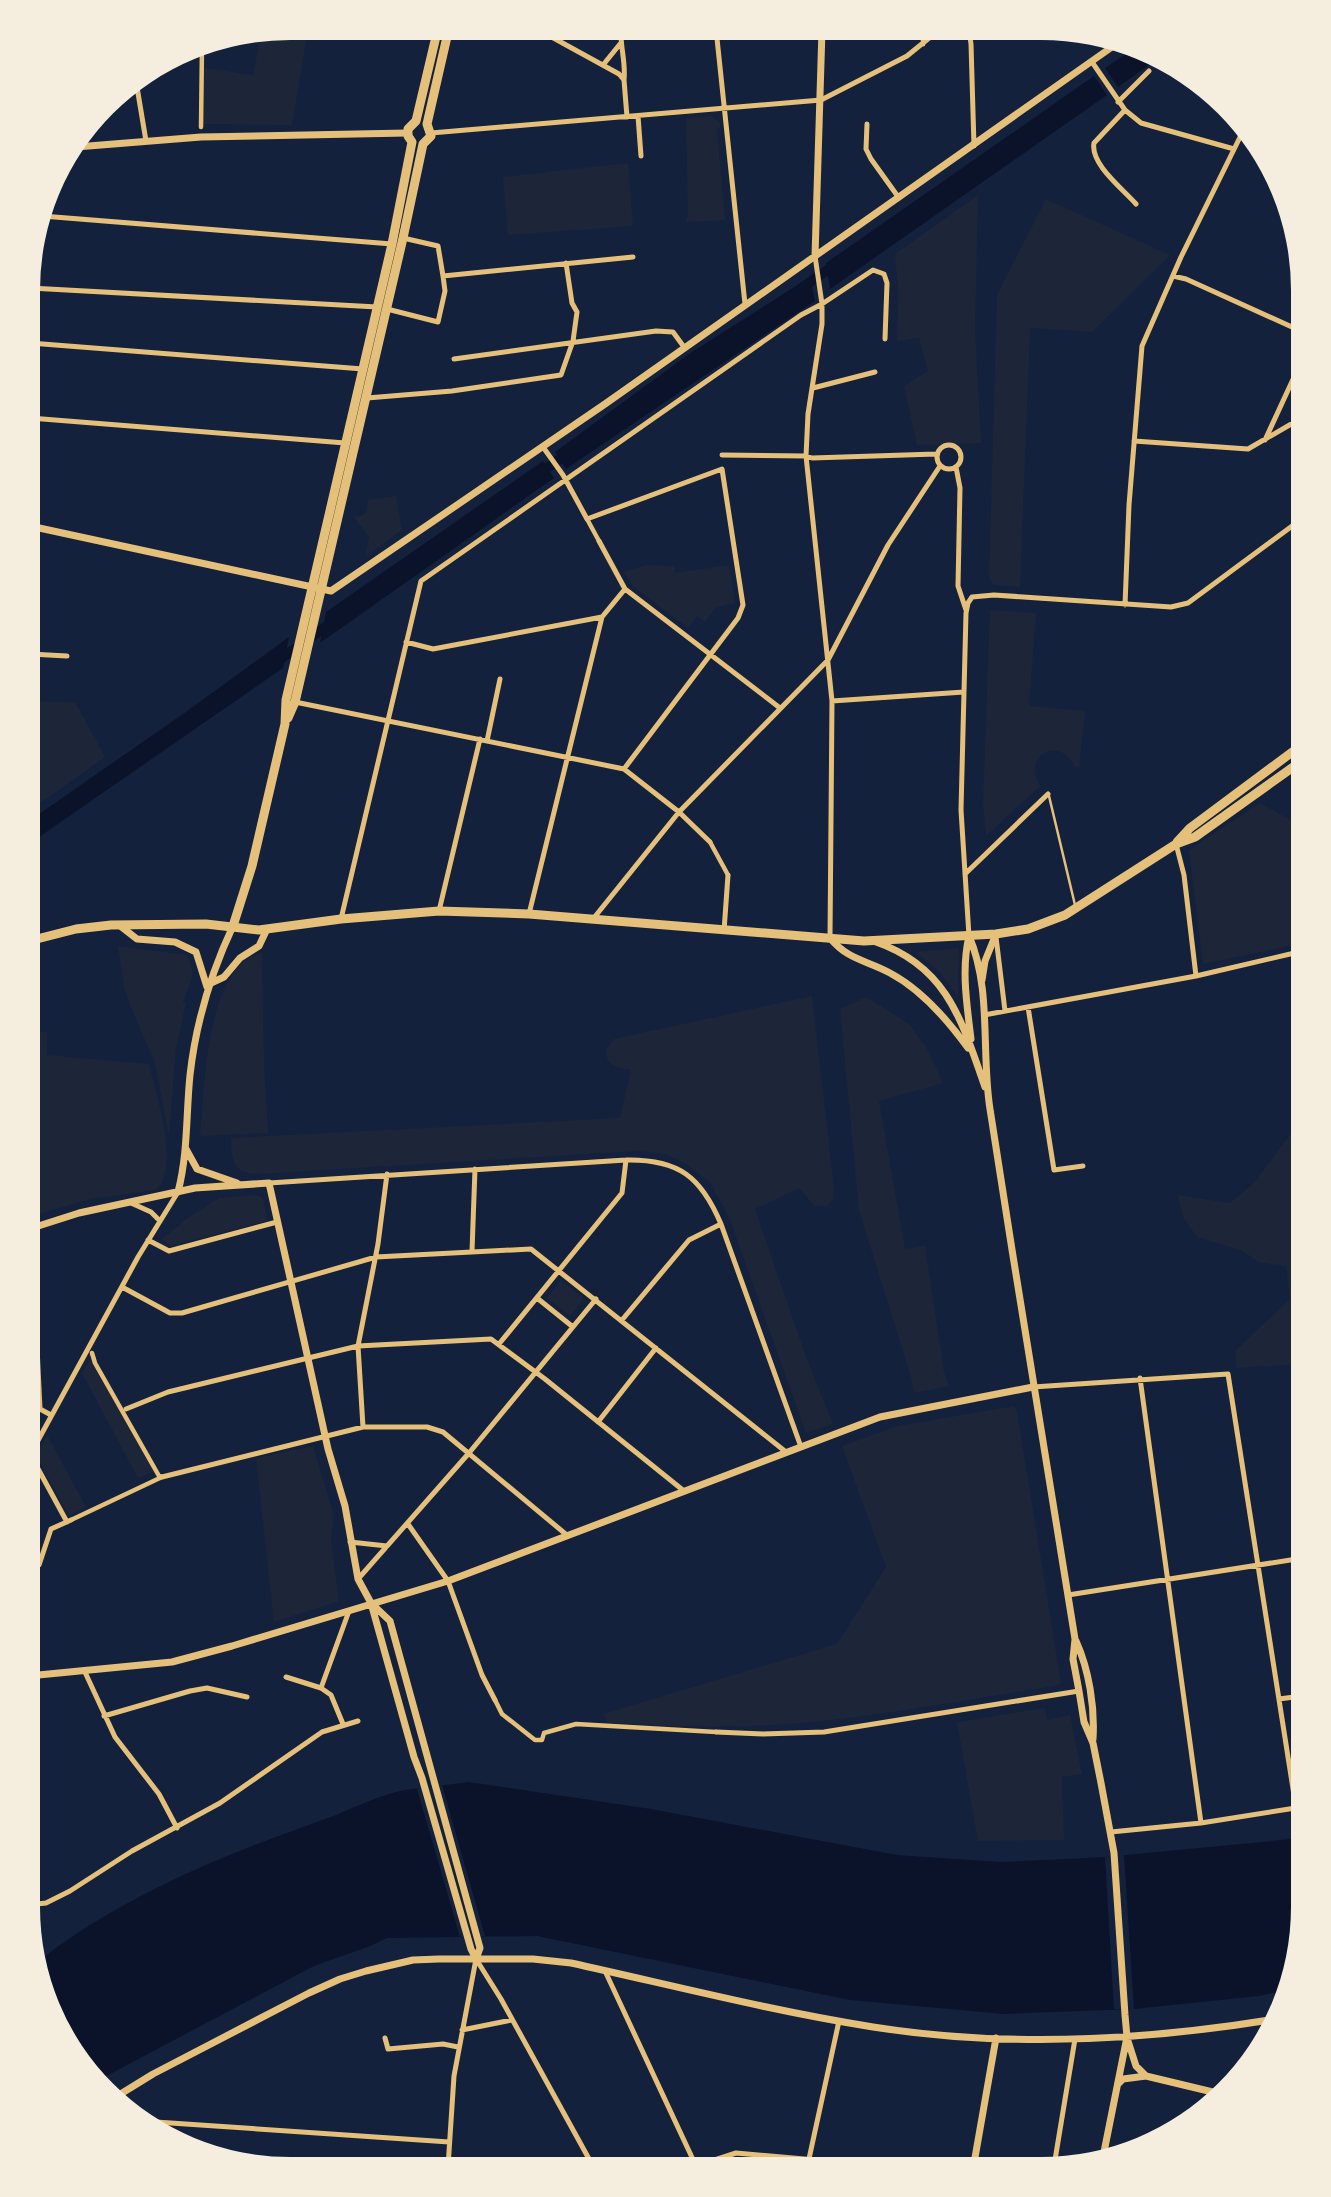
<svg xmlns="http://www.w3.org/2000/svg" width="1331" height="2197" font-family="'Varela Round',sans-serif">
	<rect width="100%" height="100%" fill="#14213d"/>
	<!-- green -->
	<path fill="#1d2539" d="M290,28H308L292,125L203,124V68L253,75L261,34Z
		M711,116L719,122L721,128L717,129L725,220L685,222L688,214L686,118Z
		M628,163L633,226L508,235L503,177Z
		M978,195L975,330L981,443L917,445L904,386L928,371L919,338L897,341L898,292L895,254Z
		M1046,199L1170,255L1092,332L1030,328L1020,587L994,585L989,578L997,295Z
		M396,496L402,530L365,557L369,537L353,516L358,517L366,513L368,500Z
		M646,565L674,566L675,573L729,565L735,603L716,607L705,622L697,616L688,628L633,586L624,572Z
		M990,610L1036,613L1029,706L1085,711L1079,767H1075C1059,734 1021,756 1040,786L986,836L983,804Z
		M30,701L75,702L105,757L29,811Z
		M1260,803L1303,827V943L1203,964L1189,850Z
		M118,946L186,955C199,974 188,985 183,1002L186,1003L176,1048L169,1136L155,1063L130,1005L124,987Z
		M959,948L958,997L938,970L916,952Z
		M262,952L264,1063L268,1133L200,1136C204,1090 206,988 247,959C252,956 258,954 262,952Z
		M812,996L834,1189L833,1200L826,1207L814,1206L800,1188L755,1209L806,1357L833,1424L806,1433L730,1220L710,1182L686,1164L665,1154L637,1151L256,1174C231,1172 232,1159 231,1138L620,1118L631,1070C617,1067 606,1067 606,1049L614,1039Z
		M866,997L909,1024L926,1047L943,1083L879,1101L905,1249L925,1246L944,1372L949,1386L914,1393L911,1377L859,1210L840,1009Z
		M35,1031L47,1032V1055L149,1064C155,1091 182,1172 155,1190L90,1199L29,1217V1033Z
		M1303,1117V1364L1236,1368V1350L1290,1299L1286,1266L1259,1262L1241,1250L1197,1237L1183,1217L1178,1195L1230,1203L1255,1182Z
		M257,1195L263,1198L267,1221L170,1246L162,1239L189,1217L219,1198Z
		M561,1280L584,1298L570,1316L547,1298Z
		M91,1359L155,1471L138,1478L82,1373Z
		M1014,1406L1017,1412L1061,1683L1055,1686C954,1701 851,1723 747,1726C701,1728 654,1725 608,1723L603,1714L837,1644L886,1567L842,1446L898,1426Z
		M47,1435L86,1507L69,1516L36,1456Z
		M313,1446L334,1516L331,1539L339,1601L274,1622L256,1458Z
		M1044,1708L1047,1720L1070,1715L1082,1774L1062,1777L1064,1840L978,1841L957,1722Z"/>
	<!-- water -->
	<path fill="#0b132b" d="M1136,47L1159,58L1118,87L1105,68Z
		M1094,76L1107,95L830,289L826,263Z
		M810,277L815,301L566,469L555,452L689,354Z
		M543,461L554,478L320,643L326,612Z
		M289,637L283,668L29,844V821L183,714Z
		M469,1782L651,1809L897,1855L1001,1862L1105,1857L1302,1838V1924L1287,1990L1259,1996L1134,2009L1004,2014L850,2000L537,1936L387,1938C363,1951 335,1957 310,1968L97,2081L82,2067L48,2007L39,1961C123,1895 224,1855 325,1819C350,1810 378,1795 405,1790C426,1787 448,1785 469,1782Z"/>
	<!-- pier -->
	<path fill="#14213d" d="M442,1785L485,1936L460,1937L417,1789Z
		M1124,1855L1134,2009H1114L1105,1857Z"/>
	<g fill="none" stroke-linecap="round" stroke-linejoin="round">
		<!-- canal -->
		<path stroke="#0b132b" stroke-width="10" d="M803,287L836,264
			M537,475L570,452
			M275,663L331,623"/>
		<!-- service -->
		<path stroke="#e5c07b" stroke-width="2.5" d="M1049,796L1075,905"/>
		<!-- pedestrian -->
		<path stroke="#e5c07b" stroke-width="4.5" d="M201,127L202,46
			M587,519L599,541
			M710,842L728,875
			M29,1389L39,1388
			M71,1520L162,1477L159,1476L95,1363L92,1353
			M495,1700L502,1714L535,1740H542L544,1733L576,1724L716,1732"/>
		<!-- minor -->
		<path stroke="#e5c07b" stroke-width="5" d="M537,29L619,74L624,80L627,117
			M621,29C620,47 626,62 624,80
			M716,29L745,304
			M969,30L971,44L974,146
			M923,44L924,30
			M1092,62L1125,110L1141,123L1234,149
			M603,65L620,44
			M136,81L146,141
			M1118,102L1149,71
			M1125,110L1094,143C1090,164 1123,189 1136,204
			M638,116L641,156
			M867,124L866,149L871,159L899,198
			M431,133L821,100L907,56L939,30
			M42,216L392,244
			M403,238L438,246L443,276L633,257
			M815,256L822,304V324L808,414L806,456L832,701L830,938
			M1173,276L1186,279L1303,332
			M30,288L377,307
			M387,309L438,322L445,291L443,276
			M30,343L363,369
			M454,359L656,331L673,332L684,347
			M813,388L875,372
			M367,398L452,391L561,375L573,341L577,312L572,303L566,263
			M30,418L345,443
			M1265,440L1301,362L1303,363
			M1134,441L1248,449L1293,423L1303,401
			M937 457a12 12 0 1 1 24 0a12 12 0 1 1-24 0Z
			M543,447L563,475L587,519L722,469L743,605L738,618L624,769
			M722,455L806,456L812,458L936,454
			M956,467L960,488L958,586L966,610
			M599,541L625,589L780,708
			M1125,605L1129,505L1142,346L1181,257L1245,127
			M406,642L433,649L602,617
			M30,654L67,656
			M832,701L964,692
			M295,702L624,769L679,812L710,842
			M487,741L500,679
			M1176,844L1184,875L1196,976
			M965,874L1048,794
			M439,911L480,739
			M529,914L602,617L625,589
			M341,919L421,581L801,315L822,304L873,270L884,274L887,283L885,339
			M593,919L679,812L828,660L888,545L940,466
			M724,931L728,875
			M969,936L961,810L966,613L968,603L972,597L994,595L1171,607L1188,603L1303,518
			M996,937L1005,1011
			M1028,1007L1054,1170L1083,1166
			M984,1015L1196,976L1303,951
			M269,1183L626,1160C679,1159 701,1177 721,1224L801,1447
			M131,1203L151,1212L160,1221
			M148,1240L169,1251L277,1222
			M472,1251L475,1169
			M122,1287L170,1313H182L376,1257L531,1249L786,1452
			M537,1298L573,1327
			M622,1320L689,1240L721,1224
			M499,1344L622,1193L626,1160
			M29,1348L37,1347L40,1409
			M1140,1378L1201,1823
			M1033,1387L1228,1374L1296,1808
			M29,1409H40L51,1415
			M126,1409L168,1392L358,1346L491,1339L545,1379L684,1491
			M598,1422L656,1348
			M363,1427L358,1346L378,1244L387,1174
			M30,1454L67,1522
			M29,1457L138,1257L178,1192
			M162,1477L363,1427H427L443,1432L568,1536
			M408,1524L448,1581L482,1675L495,1700
			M350,1542L387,1546
			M28,1572L39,1565L51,1529L71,1520
			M358,1579L469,1453L596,1299
			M1068,1595L1303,1558
			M84,1670L115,1737L159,1794L177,1828
			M286,1677L321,1688
			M1279,1699L1302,1696
			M104,1716L190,1691L207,1688L247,1697
			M343,1724L331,1695L321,1688L349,1611
			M716,1732L763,1734L824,1732L1079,1691
			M1111,1832L1201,1823L1302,1807
			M28,1905L46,1903L70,1891L132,1851L220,1803L322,1732L358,1721
			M476,1959L501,1999L594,2168
			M605,1971L696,2166
			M462,2030L512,2020
			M385,2038L388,2049L443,2044L458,2047
			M119,2095L134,2117
			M141,2121L449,2142
			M1054,2166L1075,2039
			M448,2167L454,2076L476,1959
			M690,2168L736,2153L918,2169
			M807,2168L839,2021"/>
		<!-- tertiary -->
		<path stroke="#e5c07b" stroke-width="7" d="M76,147L201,137L407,133
			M815,256L822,30
			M30,526L331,591L605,404L1119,42
			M119,925L137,939L175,942L196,952L207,987
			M969,936C992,989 981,1053 990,1109C1017,1286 1047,1463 1075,1639L1073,1659L1079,1691L1084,1722L1093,1743L1101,1783L1114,1853L1125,2015L1127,2037L1103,2157
			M969,936C961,970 967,1005 971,1039
			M830,938C848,960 866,960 890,973C922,990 947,1019 968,1048
			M876,942C948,967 962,1022 985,1087
			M982,980L985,961L996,934
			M209,984L224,977L240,958L259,946L267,929
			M186,1149L197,1169L237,1183
			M178,1192C188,1154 186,1114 190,1075C196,1022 210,975 233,926
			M29,1229L79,1213L195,1188L269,1183L328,1449L345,1506L358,1579L371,1603L414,1757L422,1778L471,1949L476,1959
			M371,1603L390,1621L480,1948L476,1959
			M1076,1641C1089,1670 1095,1707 1093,1739
			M28,1676L172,1662L232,1646L448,1581L880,1417L1033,1387
			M28,1786V1749
			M28,1862L33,1904L31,1923
			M1128,2041L1136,2066L1146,2076L1221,2094
			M1118,2084L1123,2079L1146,2076
			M114,2098L153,2074L309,1993L340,1979L366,1971L413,1960L439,1959H533L571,1963C671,1985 772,2011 873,2027C1006,2048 1143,2041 1276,2019
			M973,2169L996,2038"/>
		<!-- primary -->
		<path stroke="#e5c07b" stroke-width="9" d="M416,121L438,28
			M427,124L449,28
			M412,142L408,136V129L416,121
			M423,144L431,136L427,124
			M288,718L295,702L403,238L423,144
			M1177,842L1190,828L1303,744
			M233,926L252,866L285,724L286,700L392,244L412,142
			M29,941L76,929L111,925L206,924L259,930L341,919L439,911L529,914L864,941L996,934L1028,929L1065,915L1176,844L1195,837L1303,760"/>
	</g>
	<!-- crop -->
	<path d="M0 0H1331V2197H0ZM290 40H1041A250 250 0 0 1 1291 290V1907A250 250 0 0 1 1041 2157H290A250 250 0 0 1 40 1907V290A250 250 0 0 1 290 40Z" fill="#f5edde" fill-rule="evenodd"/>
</svg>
